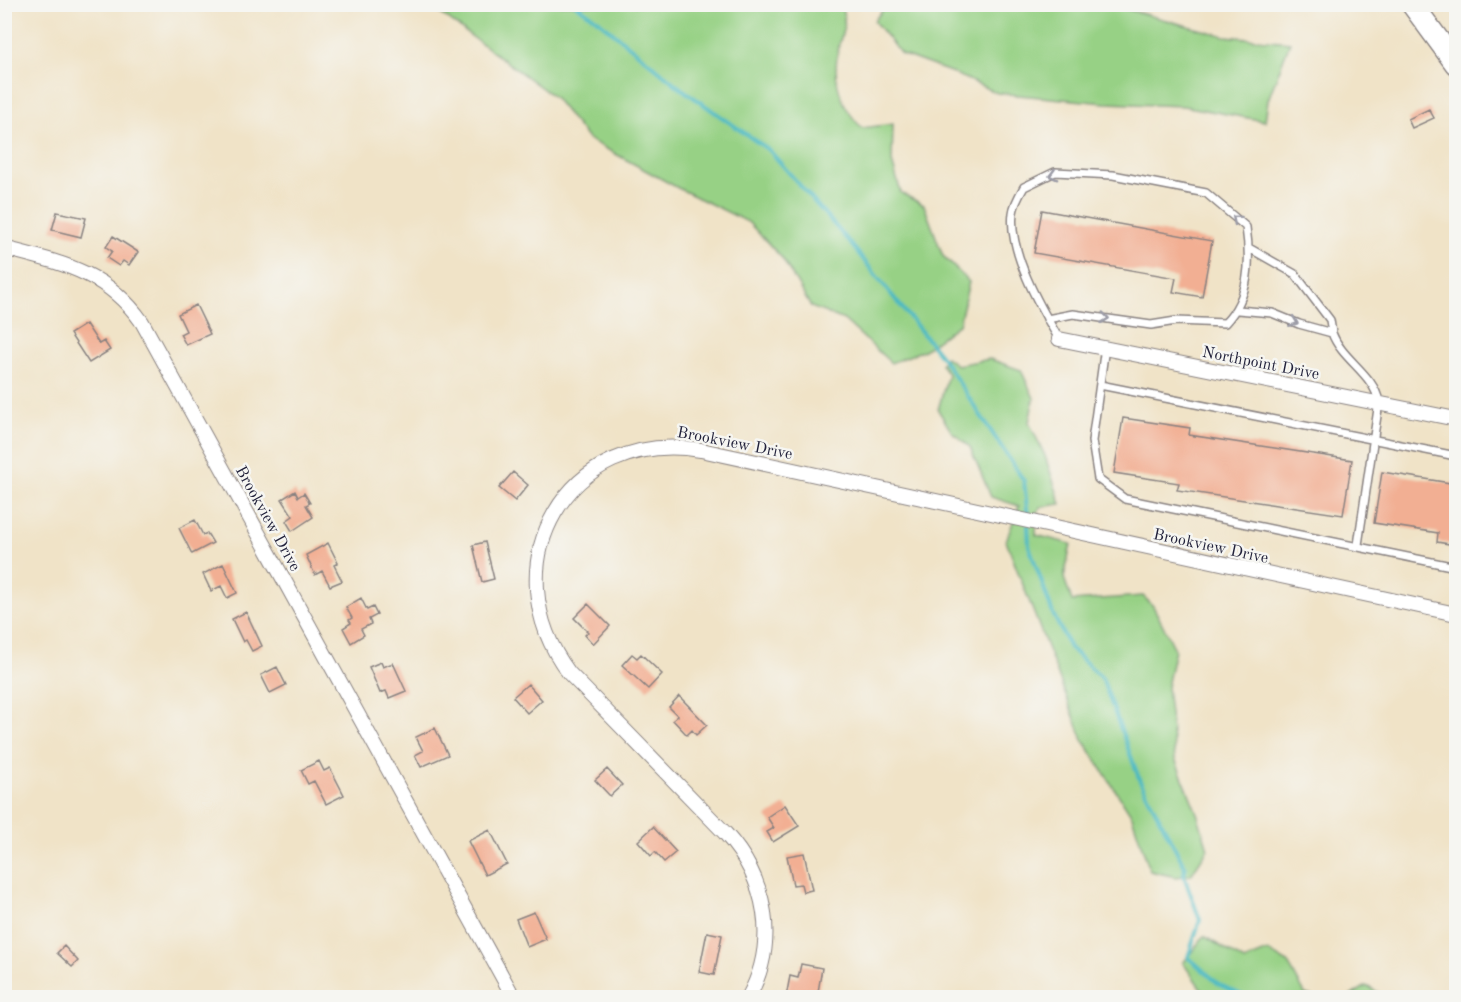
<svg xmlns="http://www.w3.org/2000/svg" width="1461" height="1002" font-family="'Old Standard TT',serif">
	<rect width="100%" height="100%" fill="#f6f6f2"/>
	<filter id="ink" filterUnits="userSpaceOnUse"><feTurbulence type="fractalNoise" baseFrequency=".0167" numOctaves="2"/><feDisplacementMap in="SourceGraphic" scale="12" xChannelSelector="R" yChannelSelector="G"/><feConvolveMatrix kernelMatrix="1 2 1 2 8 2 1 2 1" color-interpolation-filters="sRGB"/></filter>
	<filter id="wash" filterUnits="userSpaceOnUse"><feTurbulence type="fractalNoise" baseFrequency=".008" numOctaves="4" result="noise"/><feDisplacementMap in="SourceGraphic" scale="24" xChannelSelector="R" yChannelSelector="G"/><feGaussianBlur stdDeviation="1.35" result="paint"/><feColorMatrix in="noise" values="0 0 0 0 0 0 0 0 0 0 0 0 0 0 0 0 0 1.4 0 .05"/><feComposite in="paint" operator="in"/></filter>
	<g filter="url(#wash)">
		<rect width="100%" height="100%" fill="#f0e3c7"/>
		<!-- green -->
		<path fill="#97d185" stroke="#5c7a60" stroke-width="1.5" d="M887,4L1111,5L1225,36L1290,42L1268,100L1265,121L1183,106L1106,103L997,93L953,73L901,54L874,21Z
			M429,5H841C848,26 842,29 838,50C832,80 841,107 862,128L893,124L892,162L901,193L924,205L943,256L969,282L959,324L924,350L891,363L844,320L811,307L782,258L748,222L678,188L588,139L554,97Z
			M946,357L957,365L990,359L1021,370L1034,398L1029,422L1045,456L1061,504L1041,507L1037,512L1036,535L1071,544L1064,578L1072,601L1143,596L1153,606L1175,649L1167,687L1175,759L1197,813L1208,849L1191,875L1176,877L1150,871L1132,816L1083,740L1006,541L1019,506L991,497L970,447L951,431L938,410L948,374L941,364Z
			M1204,936L1244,961L1268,951L1288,963L1305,994L1313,997H1207L1183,963Z
			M1366,986L1386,997H1349Z"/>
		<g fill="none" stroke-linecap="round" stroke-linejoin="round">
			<!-- stream -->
			<path stroke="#4ab9c2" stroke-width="4" d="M575,4L599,21L679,87L770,151L850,243L944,360L1024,481L1028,518
				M1028,526L1029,546L1053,614L1070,648L1102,678L1140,781L1185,867L1184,876L1200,920L1188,957L1220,985L1248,998"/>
		</g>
		<g id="blocks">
			<!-- building -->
			<path fill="#f2af93" d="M1429,109L1434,118L1412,128L1408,119Z
				M1042,210L1212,241L1202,297L1173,292L1176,278L1034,253Z
				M57,212L86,218L81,237L52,230Z
				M113,236L138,252L129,265L123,261L119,266L107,258L112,251L106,247Z
				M196,305L210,334L186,345L180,334L186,331L178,314Z
				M86,324L99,344L104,341L110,350L89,363L70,334Z
				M1123,418L1190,428L1189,435L1352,460L1343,515L1177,490L1179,483L1114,473Z
				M513,472L528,485L515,501L499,488Z
				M1382,472L1456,484V545L1437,542L1438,533L1374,523Z
				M295,491L298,497L304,493L310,503L306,505L313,517L292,531L286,521L293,516L282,499Z
				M195,520L203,535L207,533L213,543L192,554L179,528Z
				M485,542L494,579L482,582L473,545Z
				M328,543L338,563L334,565L342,581L330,586L322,571L315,575L306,555Z
				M223,564L237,593L227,598L221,586L211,591L203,574Z
				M361,598L367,610L373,607L377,615L369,619L371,624L361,629L364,635L351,643L343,628L351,623L349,620L352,618L346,607Z
				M588,604L610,626L593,644L585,635L588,632L574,618Z
				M246,612L262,646L252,651L246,640L243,642L232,619Z
				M632,654L637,658L641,654L662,674L648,689L622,665Z
				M381,662L383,667L393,663L406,691L389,698L386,691L380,693L369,667Z
				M277,667L286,685L270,693L261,675Z
				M528,684L542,700L527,713L513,697Z
				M679,696L707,725L696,735L692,730L687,735L673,720L678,716L669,707Z
				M435,728L448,755L421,767L415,755L423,751L416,737Z
				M319,761L324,771L330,768L344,795L326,804L314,781L308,784L301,770Z
				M607,769L622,785L610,796L595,780Z
				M785,805L799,826L773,842L767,832L774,828L767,817Z
				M653,827L676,852L664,862L655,852L651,856L638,841Z
				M490,830L507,864L485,875L468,841Z
				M804,853L812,890L803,892L801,884L793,885L787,856Z
				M534,912L546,939L527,947L516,919Z
				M707,932L722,935L714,975L699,972Z
				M64,946L78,961L72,967L57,953Z
				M801,964L822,968L817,998L786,997L790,976L798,978Z"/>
		</g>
	</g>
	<g filter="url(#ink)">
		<use href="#blocks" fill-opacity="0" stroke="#898281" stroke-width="1.5"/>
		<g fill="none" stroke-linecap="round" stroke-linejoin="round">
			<defs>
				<path id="service" d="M1238,310L1272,313L1299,324L1332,333L1330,320L1295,274L1249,248
					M1047,319L1073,314L1151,325L1176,321L1225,323C1250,297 1251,261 1246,227L1206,193L1113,175L1055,172L1024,187C1020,194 1014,204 1013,213C1008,251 1040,307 1059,339
					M1332,333C1342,360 1374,374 1379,402L1358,545
					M1105,347L1092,441L1098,479L1125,499L1456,567
					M1100,385L1456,456"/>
				<path id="minor" d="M4,248C61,263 106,271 142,322L514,998
					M1059,339L1456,419
					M748,998C779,942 767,879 725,833L569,673C489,566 567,427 701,450L1456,614"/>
				<path id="primary" d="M1412,4L1456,64"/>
			</defs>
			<!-- service casing -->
			<use href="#service" stroke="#898281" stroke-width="10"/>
			<!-- minor casing -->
			<use href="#minor" stroke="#898281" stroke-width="16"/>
			<!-- primary casing -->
			<use href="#primary" stroke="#898281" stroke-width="24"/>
			<!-- service -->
			<use href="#service" stroke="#fff" stroke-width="7"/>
			<!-- minor -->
			<use href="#minor" stroke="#fff" stroke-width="14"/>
			<!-- primary -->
			<use href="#primary" stroke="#fff" stroke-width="21"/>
		</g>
		<!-- one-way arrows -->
		<defs><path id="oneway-chevron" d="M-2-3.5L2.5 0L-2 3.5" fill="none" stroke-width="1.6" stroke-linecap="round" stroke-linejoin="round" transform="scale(1.5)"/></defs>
		<g stroke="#9c9ca7">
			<use href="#oneway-chevron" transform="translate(1053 175) rotate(166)"/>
			<use href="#oneway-chevron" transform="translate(1236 219) rotate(-140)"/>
			<use href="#oneway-chevron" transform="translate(1105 318) rotate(7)"/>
			<use href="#oneway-chevron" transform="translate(1294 322) rotate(21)"/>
		</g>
	</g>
	<g text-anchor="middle" stroke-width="5" stroke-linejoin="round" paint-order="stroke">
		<!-- street labels -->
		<g font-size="16" fill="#22223b" stroke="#f6f6f2">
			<text transform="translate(1261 362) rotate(11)" y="6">Northpoint Drive</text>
			<text transform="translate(735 442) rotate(11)" y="6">Brookview Drive</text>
			<text transform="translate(269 518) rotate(61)" y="6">Brookview Drive</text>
			<text transform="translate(1211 545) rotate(12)" y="6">Brookview Drive</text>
		</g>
	</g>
	<!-- margin -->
	<rect width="1461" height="1002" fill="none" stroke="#f6f6f2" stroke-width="24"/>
</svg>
